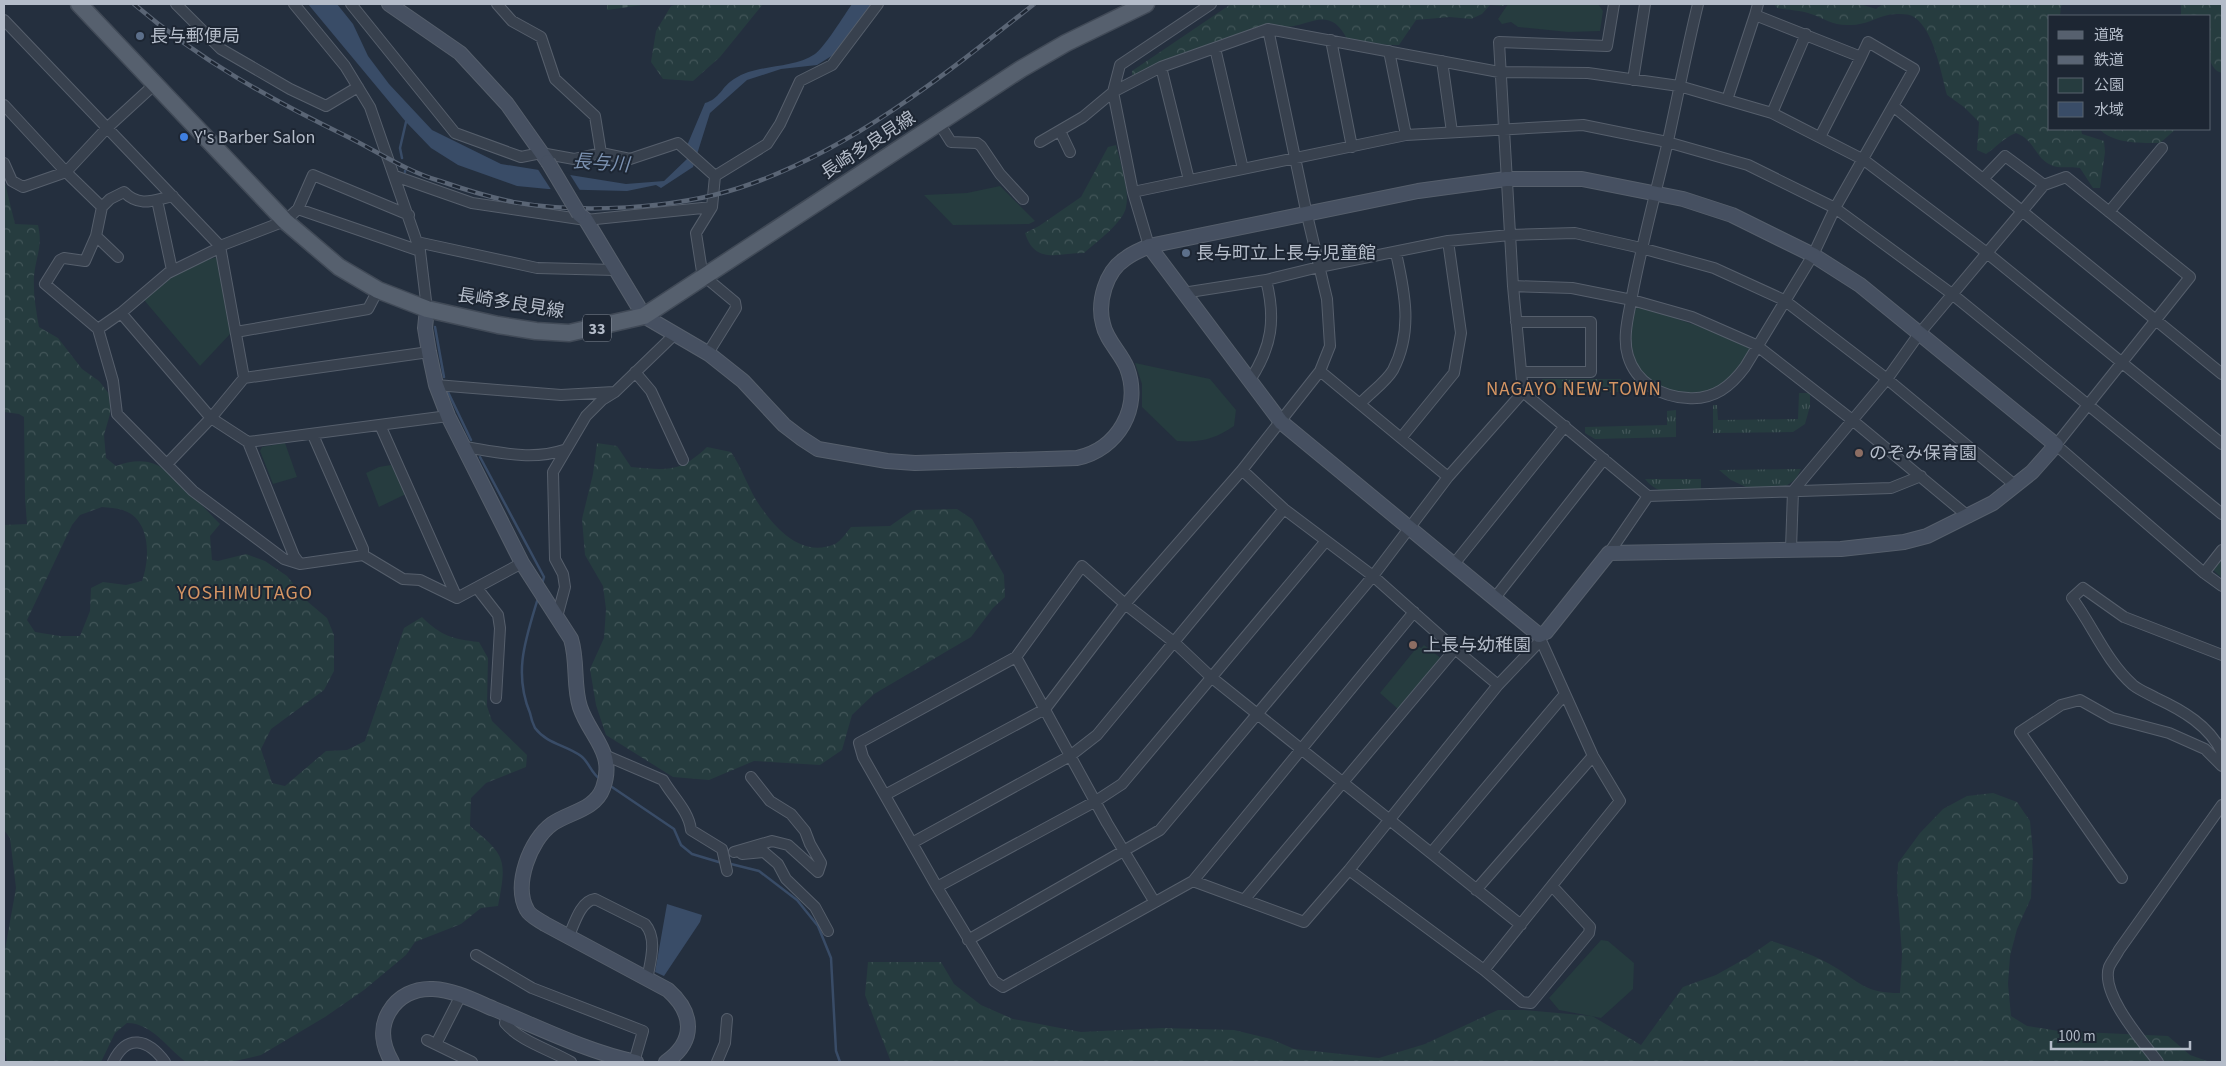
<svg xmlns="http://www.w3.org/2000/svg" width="2226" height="1066" font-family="'Source Sans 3','Noto Sans JP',sans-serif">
	<defs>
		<pattern id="grass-tufts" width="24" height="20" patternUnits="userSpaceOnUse" patternTransform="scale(1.25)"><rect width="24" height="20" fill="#263c3f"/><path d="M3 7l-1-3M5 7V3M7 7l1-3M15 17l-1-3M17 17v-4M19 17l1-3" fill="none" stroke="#435659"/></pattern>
		<pattern id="forest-crowns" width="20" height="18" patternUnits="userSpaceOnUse" patternTransform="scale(1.25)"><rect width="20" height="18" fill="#263c3f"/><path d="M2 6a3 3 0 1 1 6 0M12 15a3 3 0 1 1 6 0" fill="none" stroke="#435659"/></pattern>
		<pattern id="cemetery-stones" width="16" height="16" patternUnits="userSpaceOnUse" patternTransform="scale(1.25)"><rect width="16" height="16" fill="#263c3f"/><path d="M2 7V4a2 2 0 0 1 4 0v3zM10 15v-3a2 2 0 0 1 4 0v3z" fill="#435659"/></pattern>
	</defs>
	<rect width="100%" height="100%" fill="#242f3e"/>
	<!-- grass -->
	<path fill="url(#grass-tufts)" d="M1542,379H1621L1620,392L1572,393L1571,387L1550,389Z
		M1799,393H1810V406L1805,424L1793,432L1713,433V405H1717L1718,420L1798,419Z
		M1676,410V437L1595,439L1585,433V427L1667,425V411Z
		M1801,469L1796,479L1786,486L1748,488L1731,480L1719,470Z
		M1645,479H1701V491C1679,492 1660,498 1645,479Z"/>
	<!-- forest -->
	<path fill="url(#forest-crowns)" fill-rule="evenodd" d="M679,4H763L720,57L693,81L663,79L651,62L656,31L671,6Z
		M1231,4H1505L1503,6L1490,5L1482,14L1471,19L1450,17L1416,20L1399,45H1388L1347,39C1329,3 1308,28 1283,27L1132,79V71Z
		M1774,4H1860L1876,9L1883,4H2064L2061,6L2060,16H2050V129H2081L2082,134L2104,141L2105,152L2100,188H2093L2080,168C2071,166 2058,169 2051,165C2034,157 2035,140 2016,133C2003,138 1997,147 1986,154L1977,150L1979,122L1964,107L1947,95C1941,73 1934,30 1914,17C1908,13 1895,14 1888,15C1875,18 1865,25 1851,25C1832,26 1826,19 1811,14C1801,10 1787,10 1777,8Z
		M2181,4H2222V73C2202,68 2210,33 2210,16H2181Z
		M2099,129H2176L2160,143C2140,143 2114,144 2099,129Z
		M1116,145C1120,163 1130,188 1126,207C1124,222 1095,243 1084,253C1058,253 1035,265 1025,233L1039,226L1081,197L1108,147Z
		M4,179L15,224L38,225C43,246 36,256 34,276C33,294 36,310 39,327L58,338L82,369L99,381L110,395V414L104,435L106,458L116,466C130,461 143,459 157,465C170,470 208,512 220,524L210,536L212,560L218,561L246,554L265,561L287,576L308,602L327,618L334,635V671L324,690L271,729L261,749L272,783L285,786L326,751L347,750L365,741L404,628L422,617C441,636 452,639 479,642L488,658L487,706L492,721L527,755L526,767L486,783L471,798L470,826C506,856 507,859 498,906L481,908L461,924L415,942L406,955L364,990L325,1017L261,1055L231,1062H186C167,1048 152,1023 127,1023L115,1033L101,1062H7L4,1044V955L16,888L10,838L4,830V525L27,524L25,498L24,417L19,414L4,412ZM102,507C109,508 119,508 125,511C151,521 150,559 142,581L126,585L103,582L91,588L90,611L80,636H60L35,632L27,620L72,525L80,515Z
		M597,443L617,446L631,467C666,470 680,473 707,447L731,452C741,467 747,484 756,500C773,526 800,559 835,544C841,541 847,532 851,527L890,526L913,510L957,509L972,519L1004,575L1005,597L993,608L971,637L874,694L852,715L842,750L820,765L754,761L709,780L673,777L606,735L596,705L590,669L604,638L606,609L603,586L585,555L582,519L593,474Z
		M1993,793L2017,802L2030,821L2033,852L2031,898L2017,929L2010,956L2008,984L2011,1016L2027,1026L2059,1031L2168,1036L2190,1055L2210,1062H891L865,995L868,962H941L954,984L981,1005L1013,1019L1081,1032L1162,1028L1234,1030L1271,1039L1294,1049L1379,1058L1425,1044L1498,1010H1524L1592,1016L1641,1045L1683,987L1716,975L1748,957L1771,941C1791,947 1815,955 1833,966C1861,983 1865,993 1900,993L1902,954L1897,886L1898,863L1920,833L1943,809L1967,796Z"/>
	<!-- cemetery -->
	<path fill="url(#cemetery-stones)" d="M607,4H642V5L607,10Z"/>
	<!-- park -->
	<path fill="#263c3f" d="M1508,4H1598L1603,11L1600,31L1568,32L1518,27L1511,22L1502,24L1498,19Z
		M1000,186L1035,221L1029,224L953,225L924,195L967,193Z
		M217,257L231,333L200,366L144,300L185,266Z
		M1640,306L1718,333L1749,348L1750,351L1737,373L1712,392L1677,395L1662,389L1642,374L1637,365L1629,339L1634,310Z
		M1135,363L1210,379L1236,410L1234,426C1215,439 1200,443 1177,441L1142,407V384Z
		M285,443L297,477L273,484L260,451L262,447Z
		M391,465L406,494L379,507L366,473L379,467Z
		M2222,555V578L2213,570Z
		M1424,645L1442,659L1399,710L1380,693L1418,646L1421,648Z
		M1601,940L1608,941L1634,963L1633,989L1601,1018L1559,1010L1549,998Z"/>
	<!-- water -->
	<path fill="#394c67" d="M308,4H337L353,24L368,56L389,84L432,130L501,164L626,184L664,181L687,159L686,148L705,103C720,99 722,86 734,79C758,63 791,70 815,54C824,48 845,14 852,4H873L838,52L817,65L781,69L747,80L710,113L693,167L661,188L656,185L627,191L548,189L517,186L458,165L431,148L406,122Z
		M667,904L702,915L700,922L664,976L655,972Z"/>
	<!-- pier -->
	<path fill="#242f3e" d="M537,168L569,173L581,192L552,191Z"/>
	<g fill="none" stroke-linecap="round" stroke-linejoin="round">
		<!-- stream -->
		<path stroke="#394c67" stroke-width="2.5" d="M402,158L400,148L406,122
			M405,171V172
			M435,327L444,377
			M448,392L471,440
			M480,457L544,577L542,584
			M538,598C526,638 513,672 530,713C531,718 533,724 535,728C547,744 566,745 581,756C589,762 591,773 600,779
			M609,785L674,829L681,845L692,854L722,863
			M727,863L759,871L797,900L818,926L831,958L836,1051L840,1062"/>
		<defs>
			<path id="street" d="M176,4L221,49L290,89L326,106L358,87
				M294,4L345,66L370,107L420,251L427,309
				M351,4L455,133L521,157L541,153L574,159L601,153
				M497,4L512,21L541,37L555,79L595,116L601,153L630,159L678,143L715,176
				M1614,4L1607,46L1499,42L1513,286L1523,392L1648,496L1891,488L1921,476
				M1698,4C1687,49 1678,95 1668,141C1656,192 1642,243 1632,296C1629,314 1622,337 1628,356C1636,383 1662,397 1688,398C1714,400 1731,386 1745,367L1813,255L1835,208L1914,69L1868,42L1861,57L1755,15L1758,4
				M4,20L220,246L244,378
				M1331,40L1352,147
				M1215,48L1243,169
				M1389,51L1406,135
				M1442,61L1452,132
				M1161,67L1189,180
				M1633,80L1645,4
				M1727,100L1755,15
				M4,105L66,172L102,207L110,199L124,192C140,208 154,200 173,196
				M1893,106L2222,374
				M1772,113L1806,34
				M939,123L951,142L977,143L981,146L1000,174L1023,199
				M1060,131L1070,152
				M1820,137L1861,57
				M1040,142L1083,117L1113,92L1120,65L1211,4
				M4,163L12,181L23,187L66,172L107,128L155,84
				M395,176L472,203L586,220L712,207
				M715,176L767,144L780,124L800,81L832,65L878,4
				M1983,179L2005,156L2044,185
				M1133,192L1406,135L1583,125L1667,142L1748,165L1835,208L1952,294L2222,514
				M157,200L172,270
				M102,207L96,236L118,257
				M298,209L420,251
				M2109,212L2162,148
				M96,236L85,261L64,258L60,260L45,284L98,329L113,381L117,414L193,491L284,559L300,564
				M417,242L537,268L615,270
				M220,246L285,221L298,209L313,175L409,215
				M1149,246L1133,192L1113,92L1161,67L1268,29L1499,72L1588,73L1679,86L1772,113L1864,160L1987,253L2222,444
				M705,277L735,302L736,308L708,353
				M703,278L696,233L712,207L715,176
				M1513,286L1572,288L1632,300L1692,317L1756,345L1851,419L1969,517
				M1183,293L1266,280L1319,267L1448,241L1510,235L1575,233L1641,248L1714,268L1784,300L1887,379L2016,486
				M121,313L211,418L248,442L294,556L300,564L363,555V549L313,435
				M1516,322H1591V372H1521
				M98,329L121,313L168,273L221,247
				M236,332L368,309L378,290
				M1320,371L1448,477
				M635,372L651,391L683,460
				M1250,380C1272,347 1276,319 1266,280
				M436,385L561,395L614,392
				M1361,403C1370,393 1386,382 1393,370C1413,332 1405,293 1396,253
				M380,425L457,598L522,563
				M1401,438L1454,373L1461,333L1448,241
				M248,442L448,416
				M465,447C497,452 531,461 564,450
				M167,464L211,418L244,378L429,352
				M1242,470L1284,509L1373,576L1455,649L1498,685
				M1791,549L1793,491L1887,379L1919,334L2044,185L2066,177L2190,277L2056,445L2204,573L2222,586
				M1609,553L1648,496
				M363,555L403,579L420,580L457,598
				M1454,564L1565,426
				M2204,573L2222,550
				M477,588L498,615L500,628L496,698
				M1494,599L1604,459
				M1414,612L1193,881L1003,987L994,981L937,887L863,757L859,743L1016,657L1082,566L1125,604L1175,643L1211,677L1431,853
				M557,617L565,587L563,574L555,559L553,472L586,416L602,400L615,392L674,335
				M2222,655L2124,617L2083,588L2072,598C2093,626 2106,661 2133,685C2139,690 2149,694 2156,698C2182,710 2210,726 2222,753
				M1016,657L1107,823L1154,901
				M607,756L663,780C672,796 689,811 691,830L722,849L727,871
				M885,795L1045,709L1125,604L1242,470L1320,371L1330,346L1327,299L1307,215L1268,29
				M912,843L1070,756L1097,735L1284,509
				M734,852L772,841L788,845L818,872L821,863L810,844L805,831L791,814L770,801L751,777
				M742,854L764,852L778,864L786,879L815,907L828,931
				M1349,870L1484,970L1522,1002L1531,1003L1589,933L1590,927L1553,887
				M2122,878L2020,732L2061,705L2080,700L2112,718L2169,733L2205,749L2222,766
				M1193,881L1304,922L1349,870L1498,685L1540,641
				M937,887L1096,801L1122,784L1325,542
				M1476,890L1593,756
				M1244,900L1455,649
				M1521,925L1431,853L1565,694
				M568,938C574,925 580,901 595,899L645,924C658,939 650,962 647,980
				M968,940L1160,830L1373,576L1448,477L1523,392
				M476,955L532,988L643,1031L634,1062
				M1484,970L1620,801L1593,756L1539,636
				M507,1014L505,1023C521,1042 549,1049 571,1062
				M427,1040L472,1062
				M436,1044L461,995
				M113,1062C127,1033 148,1039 165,1062
				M717,1062L725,1043L727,1019
				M2158,1062C2143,1042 2100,994 2109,967C2111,962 2116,956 2119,950L2222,805"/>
			<path id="secondary" d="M389,4L460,53L507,104L548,162
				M579,214L586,220L644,316L709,354L743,381L784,425L801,438L818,449L887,461L915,463L1077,458C1118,449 1142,408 1127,368C1121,353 1106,340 1103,324C1097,302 1106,271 1125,259C1132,253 1141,250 1149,246L1418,191L1506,179H1582L1683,199L1732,215L1813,255L1860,285L2056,445L2032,472L1993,503L1927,536L1904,542L1841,549L1609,553L1546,632L1539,635L1281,422L1149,246
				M427,309L425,328L429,352L436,385L448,416L522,563L571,639C578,662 573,685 580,707C590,737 616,752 603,788C595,810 569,812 552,824C530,840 513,885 527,910C530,916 539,920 545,924L668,990C694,1013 696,1041 666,1062
				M392,1062C383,1047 379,1029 389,1012C398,996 415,988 433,989C454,990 475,1001 494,1009C540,1028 588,1052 636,1062"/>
			<path id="primary" d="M79,4L285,221L339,267L378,290L427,309L498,325L536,331L569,333L644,316L1021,69L1066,43L1146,4"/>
		</defs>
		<!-- street casing -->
		<use href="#street" stroke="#565f6c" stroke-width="12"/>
		<!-- secondary casing -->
		<use href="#secondary" stroke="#565f6c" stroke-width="16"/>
		<!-- primary casing -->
		<use href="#primary" stroke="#414a57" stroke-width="19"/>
		<!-- street -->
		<use href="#street" stroke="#38414e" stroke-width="10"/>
		<!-- secondary -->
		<use href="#secondary" stroke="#465061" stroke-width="14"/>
		<!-- primary -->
		<use href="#primary" stroke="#56606e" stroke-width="16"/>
		<defs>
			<path id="rail" d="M134,4C199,60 272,100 348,137C378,152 408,172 440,181C463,189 489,197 513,202C580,214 674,209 739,188C849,152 945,75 1034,4"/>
		</defs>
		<!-- rail casing -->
		<use href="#rail" stroke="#5a6575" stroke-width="4.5"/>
		<!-- rail -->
		<use href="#rail" stroke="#1d2633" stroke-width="2.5" stroke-dasharray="8" stroke-linecap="butt"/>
		<defs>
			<path id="secondary-bridge" d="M548,162L579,214"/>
		</defs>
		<!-- secondary-bridge casing -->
		<use href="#secondary-bridge" stroke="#565f6c" stroke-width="16" stroke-linecap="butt"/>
		<!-- secondary-bridge -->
		<use href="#secondary-bridge" stroke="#465061" stroke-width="14"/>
	</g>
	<!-- markers -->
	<g fill="#5c6f8a" stroke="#1d2633" stroke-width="2">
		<circle cx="140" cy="36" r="5"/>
		<circle cx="1186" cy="253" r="5"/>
	</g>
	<circle fill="#3f7fe0" stroke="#1d2633" stroke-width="2" cx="184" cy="137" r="5"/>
	<g fill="#8d6e63" stroke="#1d2633" stroke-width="2">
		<circle cx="1859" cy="453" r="5"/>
		<circle cx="1413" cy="645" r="5"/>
	</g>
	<g text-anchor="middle" stroke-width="4" stroke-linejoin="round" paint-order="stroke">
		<!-- shield labels -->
		<rect fill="#1d2633" stroke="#878f9c" stroke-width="1" x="583" y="314.5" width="28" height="27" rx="4"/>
		<g font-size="16" font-weight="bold" fill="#b4bcc9">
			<text x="597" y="334">33</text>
		</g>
		<!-- poi labels -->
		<g font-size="18" fill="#b4bcc9" stroke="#1d2633" text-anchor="start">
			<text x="150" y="42">長与郵便局</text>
			<text x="194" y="143">Y's Barber Salon</text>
			<text x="1196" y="259">長与町立上長与児童館</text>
			<text x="1869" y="459">のぞみ保育園</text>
			<text x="1423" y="651">上長与幼稚園</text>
		</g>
		<!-- street labels -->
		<g font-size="18" fill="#b4bcc9" stroke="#1d2633">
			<text transform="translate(868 145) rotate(-33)" y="6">長崎多良見線</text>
			<text transform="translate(511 303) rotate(9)" y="6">長崎多良見線</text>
		</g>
		<!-- water labels -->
		<g font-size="19" font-style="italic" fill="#7c92b1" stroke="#1d2633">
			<text transform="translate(601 162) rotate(4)" y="7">長与川</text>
		</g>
		<!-- neighbourhood labels -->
		<g font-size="19" letter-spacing="1" fill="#d59563" stroke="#1d2633">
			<text x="1574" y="395">NAGAYO NEW-TOWN</text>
		</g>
		<!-- quarter labels -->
		<g font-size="20" letter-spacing="1" fill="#d59563" stroke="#1d2633">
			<text x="245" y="599">YOSHIMUTAGO</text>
		</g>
	</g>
	<!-- border -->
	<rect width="2226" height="1066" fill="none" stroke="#b4bcc9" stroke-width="10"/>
	<!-- legend -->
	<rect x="2048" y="15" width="162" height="115" fill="#1d2633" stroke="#59626f"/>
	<rect x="2058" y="31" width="25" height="8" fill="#56606e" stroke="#59626f"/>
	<text x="2094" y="40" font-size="15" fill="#b4bcc9">道路</text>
	<rect x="2058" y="56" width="25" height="8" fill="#5a6575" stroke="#59626f"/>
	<text x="2094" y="65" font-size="15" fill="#b4bcc9">鉄道</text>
	<rect x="2058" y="78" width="25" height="15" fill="#263c3f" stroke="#59626f"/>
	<text x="2094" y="90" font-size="15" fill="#b4bcc9">公園</text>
	<rect x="2058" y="102" width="25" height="15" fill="#394c67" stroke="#59626f"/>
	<text x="2094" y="115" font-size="15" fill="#b4bcc9">水域</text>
	<!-- scale -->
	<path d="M2051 1041v8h139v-8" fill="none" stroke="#b4bcc9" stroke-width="2.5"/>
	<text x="2058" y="1041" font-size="15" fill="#b4bcc9" stroke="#1d2633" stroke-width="4" paint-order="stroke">100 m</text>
</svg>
